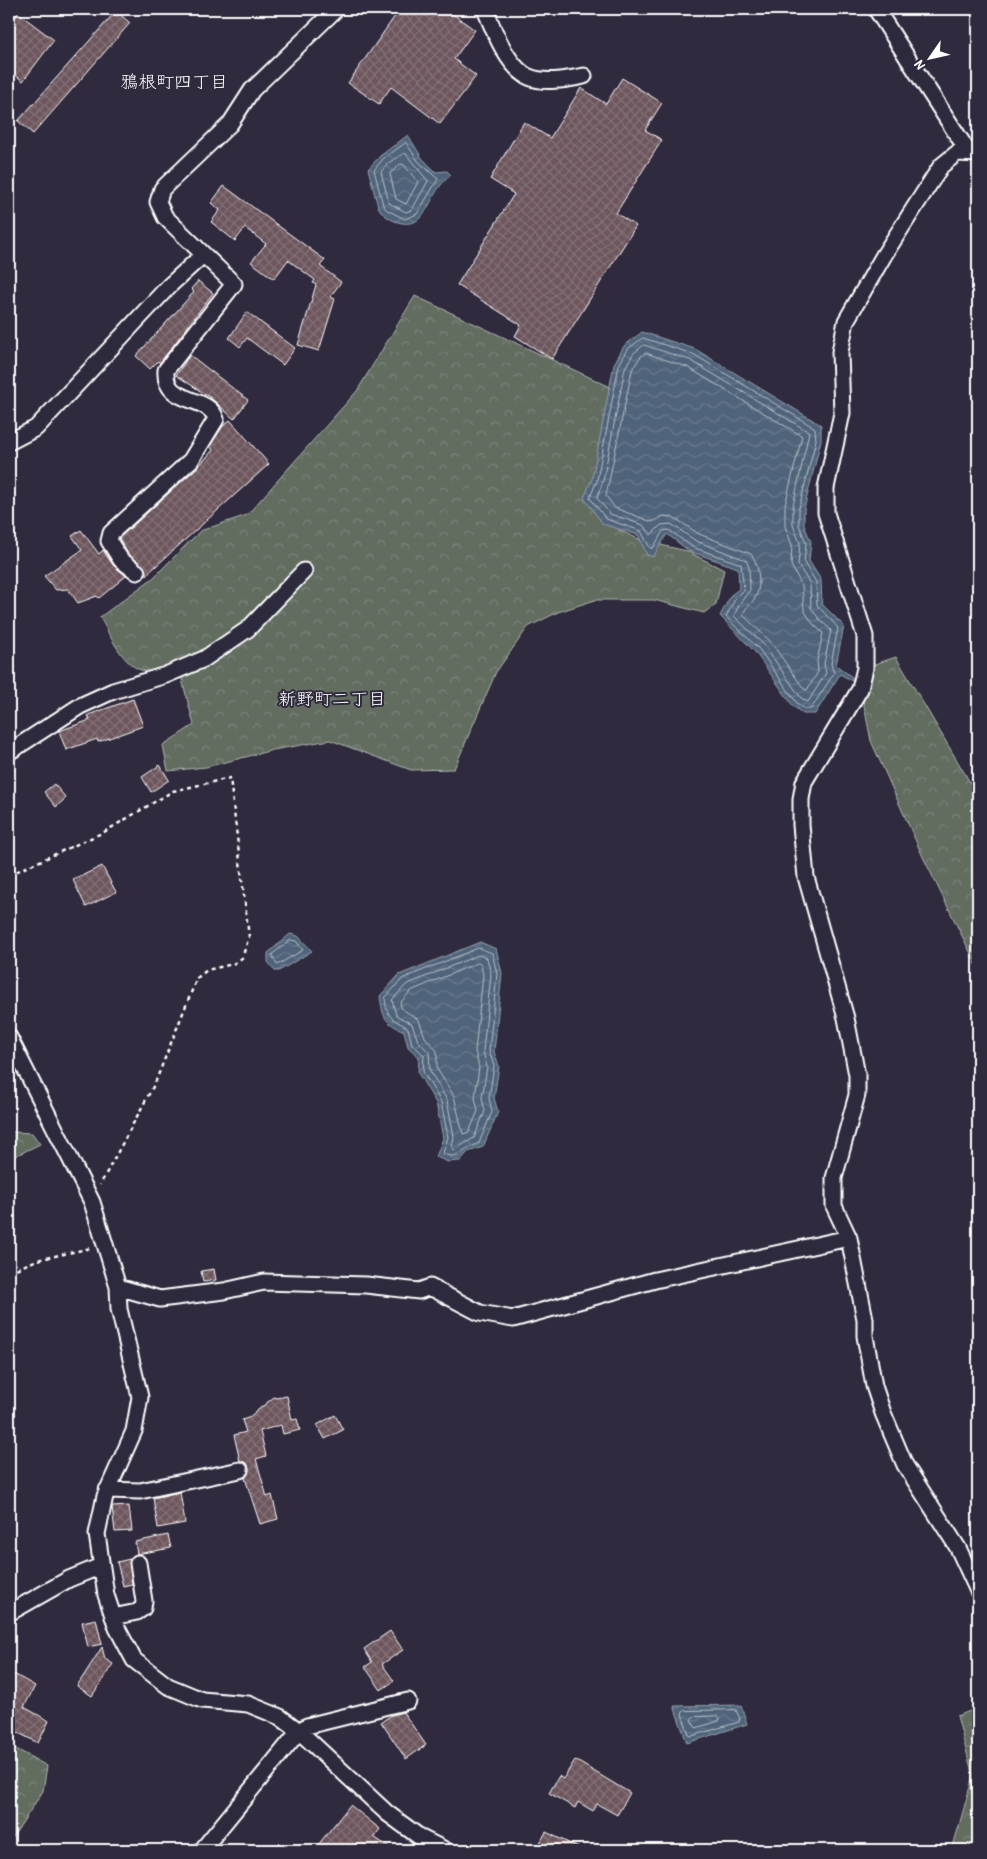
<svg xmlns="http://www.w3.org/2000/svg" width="987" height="1859" font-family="'Patrick Hand','Klee One',sans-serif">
	<defs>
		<pattern id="forest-crowns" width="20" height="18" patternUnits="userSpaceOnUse" patternTransform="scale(1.25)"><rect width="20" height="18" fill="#626d61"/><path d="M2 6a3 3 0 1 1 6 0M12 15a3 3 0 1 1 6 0" fill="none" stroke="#7a8379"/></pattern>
		<pattern id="water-waves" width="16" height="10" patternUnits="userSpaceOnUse" patternTransform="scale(1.25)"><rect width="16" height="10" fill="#4f637a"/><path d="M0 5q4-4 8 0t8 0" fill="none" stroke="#697a8e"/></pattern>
		<pattern id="building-cross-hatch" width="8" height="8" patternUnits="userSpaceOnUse" patternTransform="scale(1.25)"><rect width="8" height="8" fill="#6d575d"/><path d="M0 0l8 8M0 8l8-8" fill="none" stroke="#837075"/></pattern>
	</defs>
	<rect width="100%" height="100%" fill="#2f2a3d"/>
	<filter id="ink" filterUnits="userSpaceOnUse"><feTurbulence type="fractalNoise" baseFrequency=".02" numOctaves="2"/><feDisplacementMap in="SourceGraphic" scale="10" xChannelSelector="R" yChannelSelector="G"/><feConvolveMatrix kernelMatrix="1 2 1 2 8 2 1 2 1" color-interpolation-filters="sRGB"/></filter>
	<g filter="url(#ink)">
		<!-- forest -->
		<path fill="url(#forest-crowns)" stroke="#b0b6b0" d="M415,296L617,390L612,512L619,530L643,541L687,551L724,570L716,604L704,613L654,600H595L558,612L528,627L496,672L454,769L411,770L330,740L273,750L206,767L168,771L163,745L194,725L181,676L172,664C165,666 156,671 149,671C126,673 109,634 100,617L153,578L200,531L247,515L357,391Z
			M896,657L978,796V968L923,857L871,741L857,670Z
			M9,1129L13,1132L32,1133L40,1144L9,1159Z
			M978,1708V1850H952L973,1776L957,1716Z
			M9,1745L47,1766L43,1791L9,1843Z"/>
		<!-- water -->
		<path fill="url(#water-waves)" stroke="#95a1af" d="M408,135L422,158L436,172L447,171L451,175C432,190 433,205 420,218C409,230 383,220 378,206C374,194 372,181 368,169L380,156Z
			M642,332L695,349L821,425V440L804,509V525L811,542L809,561L821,580L822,604L844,626L836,665L857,681L856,683L840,674L815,714H803L793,706L755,652L720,616L731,595L739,589L738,568L689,551L667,534L653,557L647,555L638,535L603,524L584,498L592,479L614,364L624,346Z
			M290,934L298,936L312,951L279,971H275L268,962V953Z
			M480,942L496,949L502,973L494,1052L499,1066L494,1098L498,1112L483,1147L468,1152L460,1161L448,1162L436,1157L443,1138L436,1103L418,1073L419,1057L408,1047L404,1031C384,1022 383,1018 380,996L399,975Z
			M741,1705L747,1724L687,1743L674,1706Z"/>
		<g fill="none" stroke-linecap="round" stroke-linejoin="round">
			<!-- shore -->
			<path stroke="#b9c1ca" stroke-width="1" d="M406,143L419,162L438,179L417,214L405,219L387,210L383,205L374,170L383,159Z
				M405,153L428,181L412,210L406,212L389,203L381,172L387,164Z
				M401,164L404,165L418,182L406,204L396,199L390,174Z
				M643,338L693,354L815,428L816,440L799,508V525L806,543L804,563L816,582L817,605L838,628L831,664L834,673L811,709H805L797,703L759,649L726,617L735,599L744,590L741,564L692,547L669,530L663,531L653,548H650L641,531L606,519L590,498L597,480L619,365L628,349Z
				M644,345L690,360L809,432L793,506V525L800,543L798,565L810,584L811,608L820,620L831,630L824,664L826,673L808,702L801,698L764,645L734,616L740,603L750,590L749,567L746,560L696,541L671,524L661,525L651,535L643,525L610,514L597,498L603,481L625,368L633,354Z
				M646,353L687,367L802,436L785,505V526L792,545L791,565L802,586L804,610L813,624L823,633L817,661L818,672L807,690L804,689L770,641L743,615C745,607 751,605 755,598C762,587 759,564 751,554L699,534L673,517L663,516L652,522L615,508L606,496L632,370L639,359Z
				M291,940L296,941L303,950L277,965L272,955Z
				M479,948L492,953L497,974L489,1051L494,1066L489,1098L492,1112L479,1143C467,1148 454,1162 443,1153L448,1137L441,1102L423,1072L424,1055L412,1044L408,1028C392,1018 387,1019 385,998L402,979Z
				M479,955L487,958L491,974L483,1051L487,1067L482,1098L485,1111L474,1138L454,1150L452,1147L454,1136L447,1100L430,1071L429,1052L418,1041L412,1024L396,1015L392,1000L406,985Z
				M478,963L481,965L483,975L475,1051L479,1067L475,1098L478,1111L469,1132L463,1134L454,1096L437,1069V1051L425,1037L419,1020L402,1009L400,1003L411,991Z
				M736,1710L740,1719L739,1722L692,1736L689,1735L682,1714L684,1711Z
				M718,1716L720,1718L719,1721L696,1728L691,1720L693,1717Z"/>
		</g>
		<!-- building -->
		<path fill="url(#building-cross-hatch)" stroke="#fff" d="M400,9H446L475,30L454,59L476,76L440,124L391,87L379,104L348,83Z
			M116,11L130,23L33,134L18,121Z
			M18,13L54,40L23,81L9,70V25Z
			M622,78L662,103L645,130L662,140L616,213L636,226L552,359L515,336L521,325L457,285L514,194L490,179L524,122L550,138L581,88L606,104Z
			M224,186L325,260L320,266L341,282L330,297L335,299L319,351L298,345L316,285L313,283L315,280L288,260L274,279L251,262L266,244L245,228L235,241L211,222L220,210L211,203Z
			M198,281L213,293L160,363L158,361L150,369L136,356L194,292L191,289Z
			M247,312L295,348L283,365L247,338L240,347L229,338Z
			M190,355L248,400L234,419L211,398L176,375Z
			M230,420L269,464L145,576V568L128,554L119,538L198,467L213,450L210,446L223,426Z
			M81,530L99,554L103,550L113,565L126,576L99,598L97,596L78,603L68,589L56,590L44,576L82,550L72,536Z
			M133,699L143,726L98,742L97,739L66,750L59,731L90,720L88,715Z
			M160,765L169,780L151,792L142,777Z
			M54,784L66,798L56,807L44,792Z
			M102,866L116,892L86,907L73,880Z
			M214,1269L216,1280L203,1282L201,1271Z
			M287,1396L292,1420L297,1419L300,1430L283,1434L281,1425L260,1431L266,1456L256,1459L267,1497L272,1495L278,1519L260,1524L245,1478L249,1468L247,1463L240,1461L234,1435L246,1432L242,1420L248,1418L274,1397L276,1398Z
			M335,1415L343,1430L325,1439L317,1425Z
			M180,1492L185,1523L158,1528L153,1498Z
			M129,1506L132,1531L115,1532L112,1507Z
			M168,1535L171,1548L137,1554L135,1542Z
			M130,1559L132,1584L123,1586L117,1562Z
			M96,1619L102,1644L88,1647L82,1622Z
			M390,1631L403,1650L382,1664L394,1681L381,1690L365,1667L372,1662L364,1649Z
			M102,1647L105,1659L113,1664L92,1696L77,1686Z
			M14,1674L35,1686L24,1707L49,1721L38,1743L9,1728V1685Z
			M403,1712L426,1745L406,1759L381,1722L392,1715Z
			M575,1760L630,1793L617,1815L597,1804L593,1811L578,1802L575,1808L549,1793L559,1776L563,1779Z
			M350,1805L380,1829L374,1837L393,1850H314Z
			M546,1832L583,1850H536Z"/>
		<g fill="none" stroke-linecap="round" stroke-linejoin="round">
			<defs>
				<path id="minor" d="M485,9C493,29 508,68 529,77C545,84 568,79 584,76
					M876,9L969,153
					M978,154L957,153L941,166L884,255L846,321L840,352L842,413L826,488V513L865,636V668L860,689L804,782L801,799V825L806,877L846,1018L857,1075V1095L834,1178V1206L849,1238L865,1319V1336L874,1386L883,1413L905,1465L958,1548L978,1591
					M9,442L36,428L169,286L203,255
					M137,572L121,560L109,541L111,533L191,460L216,419C209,394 163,406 166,370L234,284L165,217L158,202L162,189L230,124L252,90L336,9
					M9,752L80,706L113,691L166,675L204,659L248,629L304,571
					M9,1037L92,1202L118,1287L119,1309L140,1397L134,1431L105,1496L97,1534L106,1595L117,1628L134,1660L168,1686L202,1700L248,1704L280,1717L299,1731L387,1813L421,1838L445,1850
					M118,1287L160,1299L224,1291L264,1282L366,1285L419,1291L430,1287L480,1313L513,1319L655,1280L849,1238
					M107,1490L140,1491L240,1470
					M9,1613L69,1579L101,1566
					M113,1617L137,1612L143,1608L144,1601L138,1563
					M202,1850L299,1731L307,1726L408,1701"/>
			</defs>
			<!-- minor casing -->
			<use href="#minor" stroke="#fff" stroke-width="19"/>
			<!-- path -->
			<path stroke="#fff" stroke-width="2.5" stroke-dasharray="4 4" stroke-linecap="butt" d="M9,875L104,832L173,791L230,778L249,937L242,958L233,964L207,970L197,978L155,1083L100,1185
				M9,1272L37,1260L91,1248"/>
			<!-- minor -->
			<use href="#minor" stroke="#2f2a3d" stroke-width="15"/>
		</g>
	</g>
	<g text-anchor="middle" stroke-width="4" stroke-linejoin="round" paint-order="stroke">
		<!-- neighbourhood labels -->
		<g font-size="18" fill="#fff" stroke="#2f2a3d">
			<text x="174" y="88">鴉根町四丁目</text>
			<text x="332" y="705">新野町二丁目</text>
		</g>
	</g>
	<!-- margin -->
	<rect width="987" height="1859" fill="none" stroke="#2f2a3d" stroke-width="30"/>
	<rect x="15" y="15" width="957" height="1829" fill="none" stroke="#fff" stroke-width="2" filter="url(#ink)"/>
	<!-- north arrow -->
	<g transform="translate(930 58) rotate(236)" stroke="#2f2a3d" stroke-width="4" paint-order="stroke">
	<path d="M0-4L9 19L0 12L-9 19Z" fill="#ffffff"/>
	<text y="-8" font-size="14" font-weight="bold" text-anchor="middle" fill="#ffffff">N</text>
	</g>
</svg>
